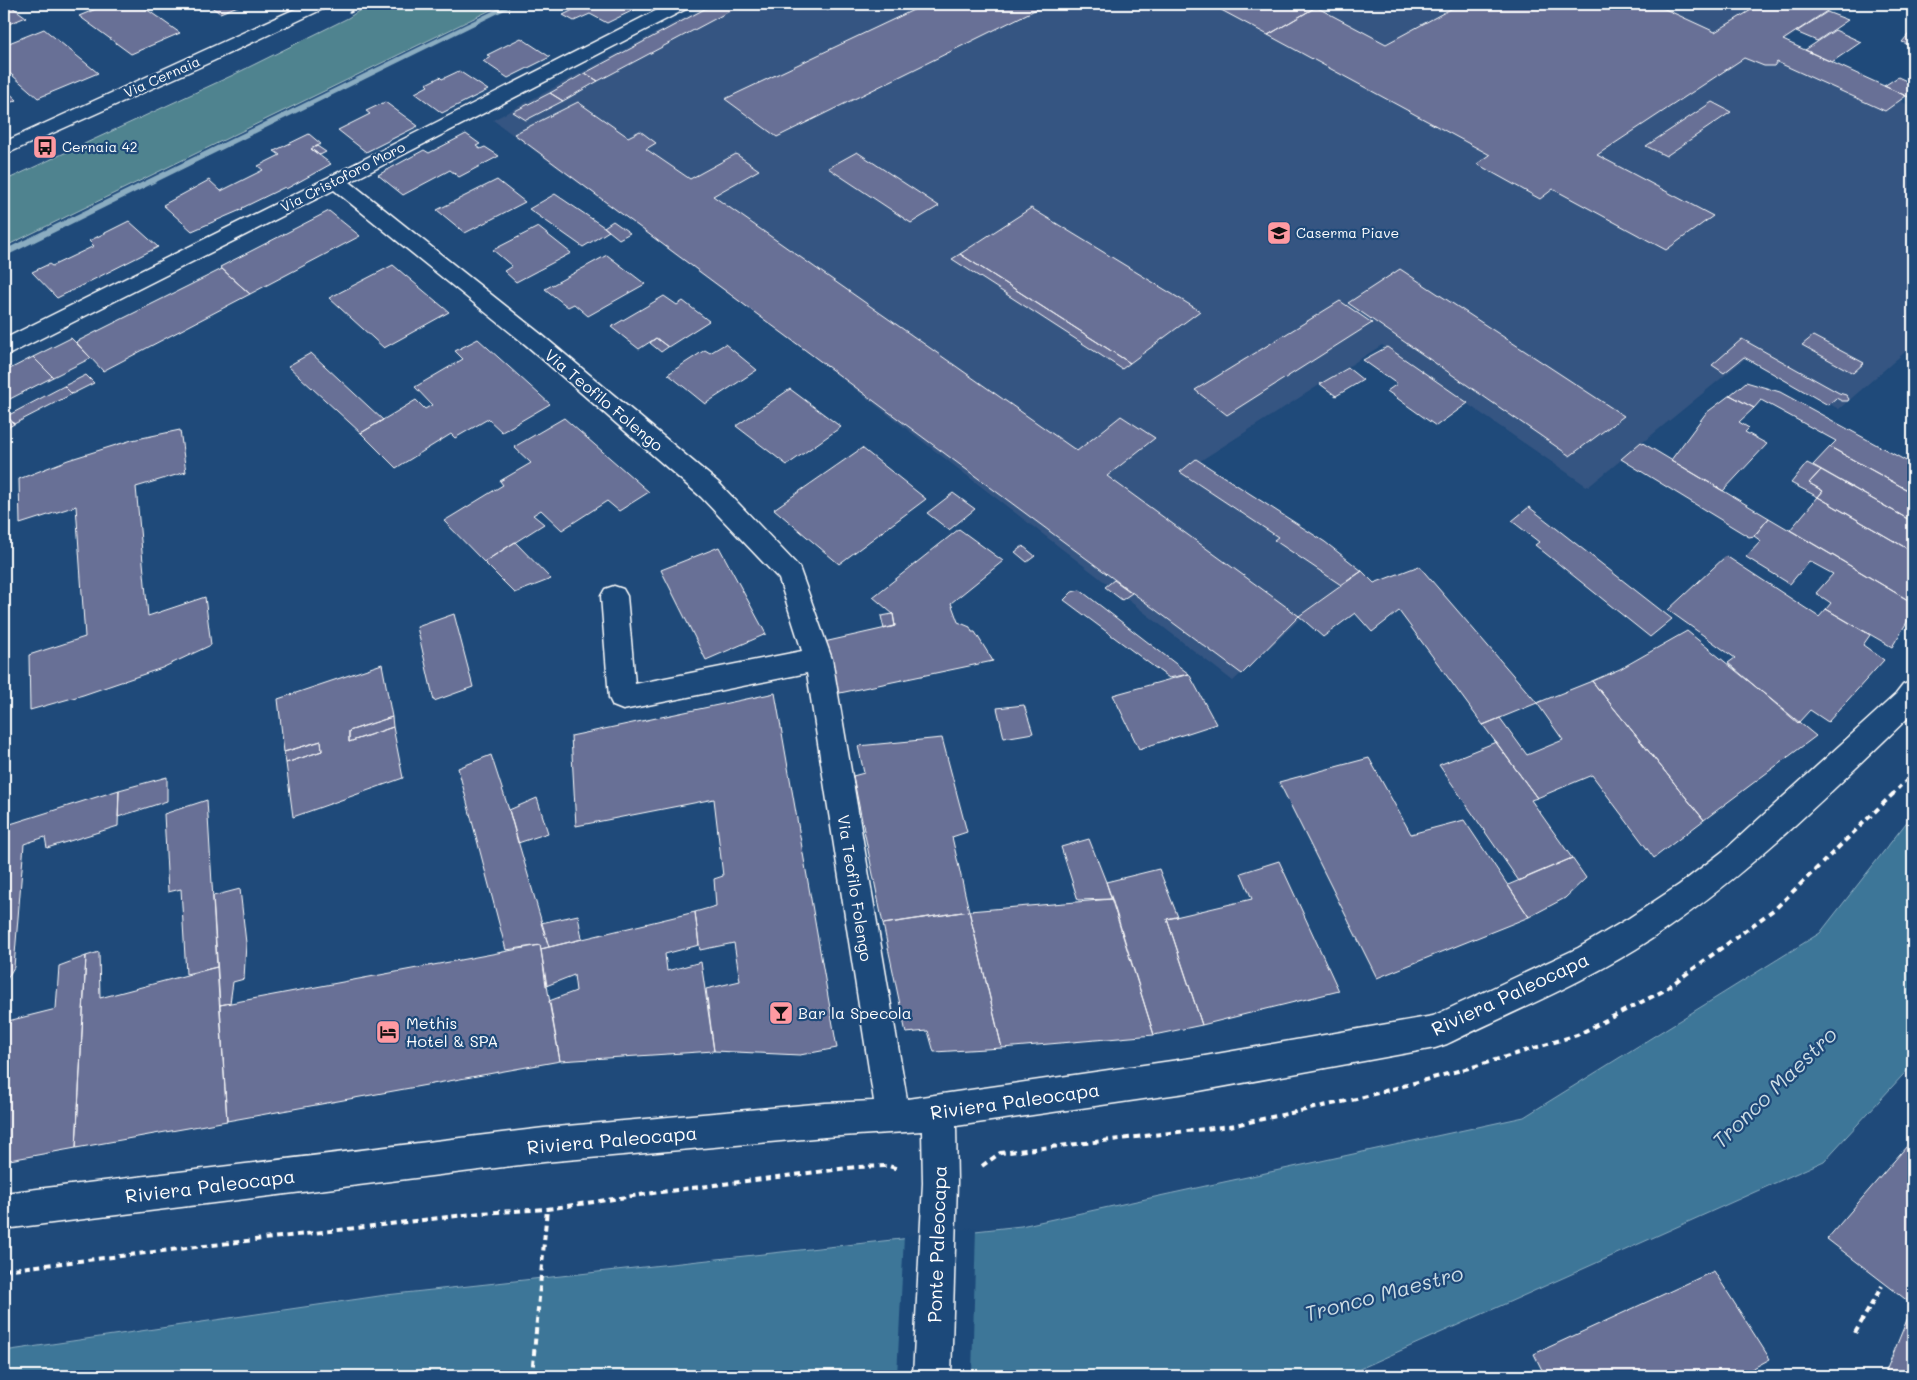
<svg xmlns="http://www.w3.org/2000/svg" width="1917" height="1380" font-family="Mali,sans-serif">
	<rect width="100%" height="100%" fill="#1f4a7a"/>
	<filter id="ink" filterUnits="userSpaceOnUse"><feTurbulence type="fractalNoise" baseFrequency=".02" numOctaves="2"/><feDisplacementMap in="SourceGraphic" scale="10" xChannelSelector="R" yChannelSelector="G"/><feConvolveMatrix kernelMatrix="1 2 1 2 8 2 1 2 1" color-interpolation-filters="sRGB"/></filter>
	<g filter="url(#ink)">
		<!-- built -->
		<path fill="#355582" d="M710,4H1832L1836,5L1779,45L1913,107V345L1839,409L1746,358L1588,487L1382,345L1200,461L1362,573L1300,619L1233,681L811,355L493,120Z"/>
		<!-- green -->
		<path fill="#50838f" stroke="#a8c1c7" d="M369,4H503L4,247V181L231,76L348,18Z"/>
		<!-- water -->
		<path fill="#3d7698" stroke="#8badc1" d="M1913,814V1064L1824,1161L1344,1376H4V1351L386,1295L1021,1226L1524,1117L1820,933Z"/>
		<!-- pier -->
		<path fill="#1f4a7a" d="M976,1228L972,1376H897L904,1236Z"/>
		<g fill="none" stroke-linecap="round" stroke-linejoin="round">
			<!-- stream -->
			<path fill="#8badc1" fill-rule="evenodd" d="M507,4H517L4,257V250Z"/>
		</g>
		<!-- building -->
		<path fill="#687096" stroke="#fff" d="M4,4H8L26,17L4,26Z
			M108,4H139L180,33L131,54L79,16Z
			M207,4H243L220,13Z
			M585,4H646L607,23L590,14L574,21L563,15Z
			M714,4H743L598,81L585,73Z
			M815,4H839L828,10Z
			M926,4H1047L777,137L725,99Z
			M1210,4H1309L1316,7L1268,35Z
			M1460,4H1654L1715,32L1761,4H1833L1836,5L1783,40L1906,96L1885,111L1777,62L1774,66H1764L1744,58L1597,155L1713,216L1666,250L1553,189L1540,199L1477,164L1490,155L1268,35L1316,7L1386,44Z
			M1827,12L1848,20L1817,41L1796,32Z
			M44,29L98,73L38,98L4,68V45Z
			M1835,30L1861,42L1832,62L1805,50Z
			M1912,30L1913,31V46L1902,42Z
			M521,38L550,57L508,78L483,61L491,57L487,55Z
			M459,71L488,90L442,113L415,93L428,86L426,84L440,77L442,79Z
			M585,73L598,81L563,101L550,93Z
			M1898,77L1913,84V99L1884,86Z
			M4,88L17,100L4,105Z
			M550,93L563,101L526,120L513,112Z
			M385,102L418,126L366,152L338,130L370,114L366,111Z
			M578,102L628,137L640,131L656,143L646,149L690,179L736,154L759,170L713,196L1077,451L1121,416L1155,438L1107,476L1299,616L1242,674L514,134Z
			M1712,102L1731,112L1666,156L1646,146Z
			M309,134L321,144L311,149L331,164L286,189L285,187L242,208L243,209L192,231L163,205L209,180L221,191L263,170L258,166L280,155L274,151Z
			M466,134L480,144L476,146L480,149L485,147L499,156L459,177L450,170L403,195L378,175L424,150L429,153Z
			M317,146L326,152L320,155L311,149Z
			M857,152L939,206L911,223L828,168Z
			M497,180L525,202L465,233L437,210Z
			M555,194L604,227L609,231L583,247L529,209Z
			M1031,208L1200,311L1130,363L960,254Z
			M329,211L360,236L250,294L220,267Z
			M129,221L158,247L57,298L32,272L49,264L52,266L94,246L89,241Z
			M613,221L630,233L619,239L604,227Z
			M538,227L571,253L516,282L504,271L512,266L493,250Z
			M960,254L1130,363L1122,369L952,259Z
			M607,255L645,284L588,316L574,304L568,307L545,289Z
			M393,265L449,312L384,348L329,298Z
			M222,269L250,294L103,371L76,342Z
			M1400,269L1624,416L1570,456L1348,303Z
			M664,296L677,305L683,301L709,321L668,347L656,338L639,349L611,327Z
			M1340,301L1372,323L1227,415L1195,390Z
			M1813,336L1864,363L1853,373L1802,345Z
			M71,338L91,358L53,377L33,357Z
			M656,338L668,347L661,352L650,343Z
			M478,339L550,404L502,432L488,419L455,438L451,434L396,468L361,433L416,400L425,409L432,405L415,387L463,359L455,351Z
			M1742,339L1839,393L1846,395L1849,399L1848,401H1842L1836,398L1828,405L1744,357L1724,373L1712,365Z
			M725,344L757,370L705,404L668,374L705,350L710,353Z
			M1387,347L1468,403L1436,426L1387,391L1397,384L1363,360Z
			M311,353L383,420L361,433L288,366Z
			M33,357L53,377L4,402V372Z
			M1348,368L1363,380L1336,396L1320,384Z
			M86,375L94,383L72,394L64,386Z
			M1746,382L1780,392L1910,463L1913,467V493L1830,447L1836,441L1761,400L1754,408L1730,395Z
			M64,386L72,394L14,424L7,416Z
			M790,389L841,427L787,465L736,426Z
			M1730,395L1754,408L1739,422L1749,428L1745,432L1767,444L1723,491L1671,460L1706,413Z
			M7,416L14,424L4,430V418Z
			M564,418L649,492L619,511L607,501L562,530L541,510L533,515L544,524L484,562L444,521L503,485L500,481L531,463L514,447Z
			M180,430L186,472L136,487L148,616L205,597L211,645L162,668L83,695L30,710L29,655L85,637L76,506L20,524L19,479L68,460L132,440Z
			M1641,442L1671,460L1769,518L1754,536L1749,537L1621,459Z
			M1830,447L1913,493V522L1813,465Z
			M862,448L926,499L839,564L774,509Z
			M1196,459L1325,542L1362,571L1341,585L1274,540L1278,537L1180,472Z
			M1807,463L1821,470L1809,483L1823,491L1818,497L1791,483Z
			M1821,470L1913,522V552L1818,497L1823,491L1809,483Z
			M953,493L975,509L949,530L927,513Z
			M1818,497L1913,552V603L1790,530Z
			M1529,507L1672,619L1650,637L1535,545L1539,542L1512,521Z
			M1769,518L1913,603V612L1892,647L1826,609L1831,603L1816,593L1833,574L1809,561L1790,584L1746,557L1761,541L1754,536Z
			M959,529L1003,561L951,603L958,622L970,627L972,632H975L993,661L835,694L824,642L895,626L893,614L873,597Z
			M515,542L551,579L515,593L484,562Z
			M1023,546L1035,556L1027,562L1015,552Z
			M719,547L766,634L706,660L661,570Z
			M1726,556L1819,617L1826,609L1870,635L1863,645L1884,660L1828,722L1810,710L1798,723L1728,663L1735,658L1668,610Z
			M1419,566L1537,703L1483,725L1399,611L1372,632L1355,613L1323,637L1299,616L1362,571L1374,583Z
			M1114,580L1132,593L1122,600L1105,587Z
			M1080,590L1189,674L1169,678L1064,600L1072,592Z
			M454,614L473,687L434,701L417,627Z
			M893,614L895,626L884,629L881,616Z
			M1687,631L1816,736L1704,820L1592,681L1620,669Z
			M382,664L392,717L349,731V742L393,727L403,778L293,817L286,763L322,751L321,741L284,752L278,699Z
			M1189,674L1216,724L1139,749L1113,695Z
			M1592,681L1704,820L1654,858L1592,775L1537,798L1483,725L1500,718L1527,755L1563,740L1537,703Z
			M775,693L837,1048L800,1055L714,1051L706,989L740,981L734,943L700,950L699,945L695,912L716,906L714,879L723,876L714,799L576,826L571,736Z
			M1024,705L1033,733L1004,738L997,708Z
			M392,717L393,727L349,742V731Z
			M942,738L967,832L952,837L969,911L883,924L853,776L864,773L858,746Z
			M321,741L322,751L286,763L284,752Z
			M1496,742L1537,798L1531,800L1572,858L1519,881L1439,765Z
			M491,755L509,810L549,947L541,949L540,945L506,950L458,768Z
			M1369,758L1411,834L1464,820L1529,917L1377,978L1279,782Z
			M167,777V801L118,817L119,790Z
			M119,790L118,826L47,848L45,837L24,844L14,967L4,984V826Z
			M537,798L548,833L518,843L509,810Z
			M207,800L217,967L186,974L181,889L168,892L164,814Z
			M1089,839L1106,882L1112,899L1078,900L1061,847Z
			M1572,858L1586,878L1565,898L1529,917L1508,885Z
			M1279,861L1339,991L1202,1025L1167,919L1252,899L1241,873Z
			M1159,869L1178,917L1167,919L1202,1025L1154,1035L1106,882Z
			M240,889L246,943L244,979L233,982L230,1003L220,1005L213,896Z
			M1112,899L1154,1035L1002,1048L969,911Z
			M969,911L1002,1048L934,1052L928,1031L906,1033L883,924Z
			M695,912L699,945L665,954L667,971L701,962L714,1051L560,1061L549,1001L576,991L574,975L546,986L541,949Z
			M578,915L582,939L549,947L541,923Z
			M540,945L560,1061L227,1121L220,1005Z
			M99,952L100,998L217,967L227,1121L76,1148L86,956Z
			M86,956L76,1148L4,1161V1022L56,1009L59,966Z
			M1913,1139V1305L1827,1239Z
			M1714,1271L1770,1359L1739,1376H1545L1534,1354Z
			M1913,1305V1376H1884Z"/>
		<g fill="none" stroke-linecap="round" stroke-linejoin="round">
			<defs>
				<path id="minor" d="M669,4H691L688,8L350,182L542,335L719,483L799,567L832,659L907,1099L1199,1057L1433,1016L1578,948L1629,918L1679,885L1727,848L1896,694L1903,685L1913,681V713C1830,793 1749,874 1653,938C1589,981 1516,1010 1447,1044L1435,1048L1199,1091L956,1126L957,1183L951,1376H913L923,1183L922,1131L825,1137L544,1162L4,1229V1193L544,1128L825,1103L874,1101L807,673L623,710L613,706L609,698L601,596L605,589L614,586L623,589L627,596L635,684L802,651L779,579L701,497L526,345L334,190L12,353L4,356V339L329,177Z"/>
				<path id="secondary" d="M306,4H328L325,8L213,61L4,155V142Z"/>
			</defs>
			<!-- minor casing -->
			<use href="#minor" stroke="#fff" stroke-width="3"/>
			<!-- secondary casing -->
			<use href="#secondary" stroke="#fff" stroke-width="3"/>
			<!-- path-far2 -->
			<path stroke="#fff" stroke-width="2.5" stroke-dasharray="4 2.5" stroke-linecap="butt" d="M349,13L365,4"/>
			<!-- path-far1 -->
			<path stroke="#fff" stroke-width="3" stroke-dasharray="4.5 4" stroke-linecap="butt" d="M1892,795L1913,773"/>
			<!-- path -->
			<path stroke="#fff" stroke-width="4" stroke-dasharray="6 4.5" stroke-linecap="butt" d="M982,1166L1000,1153L1230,1126L1356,1099L1476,1066L1577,1035L1663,991L1776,908L1894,793
				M4,1270L481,1213L547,1209L653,1193L856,1167L889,1166L898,1169
				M1855,1333L1882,1286
				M532,1376L547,1209"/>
			<!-- minor -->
			<use href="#minor" fill="#1f4a7a" fill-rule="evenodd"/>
			<!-- secondary -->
			<use href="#secondary" fill="#1f4a7a" fill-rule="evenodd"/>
		</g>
	</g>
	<!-- icons -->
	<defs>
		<symbol id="bus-square" viewBox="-11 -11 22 22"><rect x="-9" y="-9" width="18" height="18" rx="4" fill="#ff9aa2" stroke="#1f4a7a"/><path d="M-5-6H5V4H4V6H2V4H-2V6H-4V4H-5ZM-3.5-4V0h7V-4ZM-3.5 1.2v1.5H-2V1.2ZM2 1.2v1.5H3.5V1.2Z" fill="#111"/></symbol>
		<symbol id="university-square" viewBox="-11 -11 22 22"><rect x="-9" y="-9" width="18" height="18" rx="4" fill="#ff9aa2" stroke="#1f4a7a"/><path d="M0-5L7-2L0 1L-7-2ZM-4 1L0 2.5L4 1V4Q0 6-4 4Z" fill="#111"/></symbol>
		<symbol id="bar-square" viewBox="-11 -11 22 22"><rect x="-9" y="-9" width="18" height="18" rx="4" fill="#ff9aa2" stroke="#1f4a7a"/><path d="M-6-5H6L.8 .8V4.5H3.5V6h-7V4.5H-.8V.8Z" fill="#111"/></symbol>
		<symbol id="hotel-square" viewBox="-11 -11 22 22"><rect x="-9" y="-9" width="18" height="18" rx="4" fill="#ff9aa2" stroke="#1f4a7a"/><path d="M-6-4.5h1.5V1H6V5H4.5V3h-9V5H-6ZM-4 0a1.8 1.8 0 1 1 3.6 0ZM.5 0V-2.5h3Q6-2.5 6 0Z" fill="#111"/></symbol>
	</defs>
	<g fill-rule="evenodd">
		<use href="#bus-square" x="31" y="133" width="28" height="28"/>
		<use href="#university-square" x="1265" y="219" width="28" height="28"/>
		<use href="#bar-square" x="767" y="999" width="28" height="28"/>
		<use href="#hotel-square" x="374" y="1018" width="28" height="28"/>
	</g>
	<g text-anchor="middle" stroke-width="4.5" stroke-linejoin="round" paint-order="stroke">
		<!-- far-street labels -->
		<g font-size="14" fill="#fff" stroke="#1f4a7a">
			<text transform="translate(162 77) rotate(-24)" y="5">Via Cernaia</text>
			<text transform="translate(343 177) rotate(-27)" y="5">Via Cristoforo Moro</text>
		</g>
		<!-- far-poi labels -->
		<g font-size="14" fill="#fff" stroke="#1f4a7a" text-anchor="start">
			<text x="62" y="152">Cernaia 42</text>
			<text x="1296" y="238">Caserma Piave</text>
		</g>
		<!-- street labels -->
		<g font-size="16" fill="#fff" stroke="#1f4a7a">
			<text transform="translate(604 400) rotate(40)" y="6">Via Teofilo Folengo</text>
			<text transform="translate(855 888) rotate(81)" y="6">Via Teofilo Folengo</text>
		</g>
		<!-- poi labels -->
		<g font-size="16" fill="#fff" stroke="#1f4a7a" text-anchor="start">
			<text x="798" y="1019">Bar la Specola</text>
			<text x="406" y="1029">Methis<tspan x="406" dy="18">Hotel &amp; SPA</tspan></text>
		</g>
		<!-- near-street labels -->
		<g font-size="19" fill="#fff" stroke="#1f4a7a">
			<text transform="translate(1510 994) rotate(-25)" y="7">Riviera Paleocapa</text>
			<text transform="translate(1015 1101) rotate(-8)" y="7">Riviera Paleocapa</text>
			<text transform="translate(612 1140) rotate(-5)" y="7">Riviera Paleocapa</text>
			<text transform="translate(210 1186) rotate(-7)" y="7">Riviera Paleocapa</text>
			<text transform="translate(937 1244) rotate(-88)" y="7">Ponte Paleocapa</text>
		</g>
		<!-- near-water labels -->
		<g font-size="21" font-style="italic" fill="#cedde5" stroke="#1f4a7a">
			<text transform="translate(1775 1088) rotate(-44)" y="7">Tronco Maestro</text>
			<text transform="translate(1384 1294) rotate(-15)" y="7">Tronco Maestro</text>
		</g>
	</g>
	<!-- margin -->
	<rect width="1917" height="1380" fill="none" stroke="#1f4a7a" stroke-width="20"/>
	<rect x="10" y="10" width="1897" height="1360" fill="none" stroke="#fff" stroke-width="2" filter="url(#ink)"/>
</svg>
